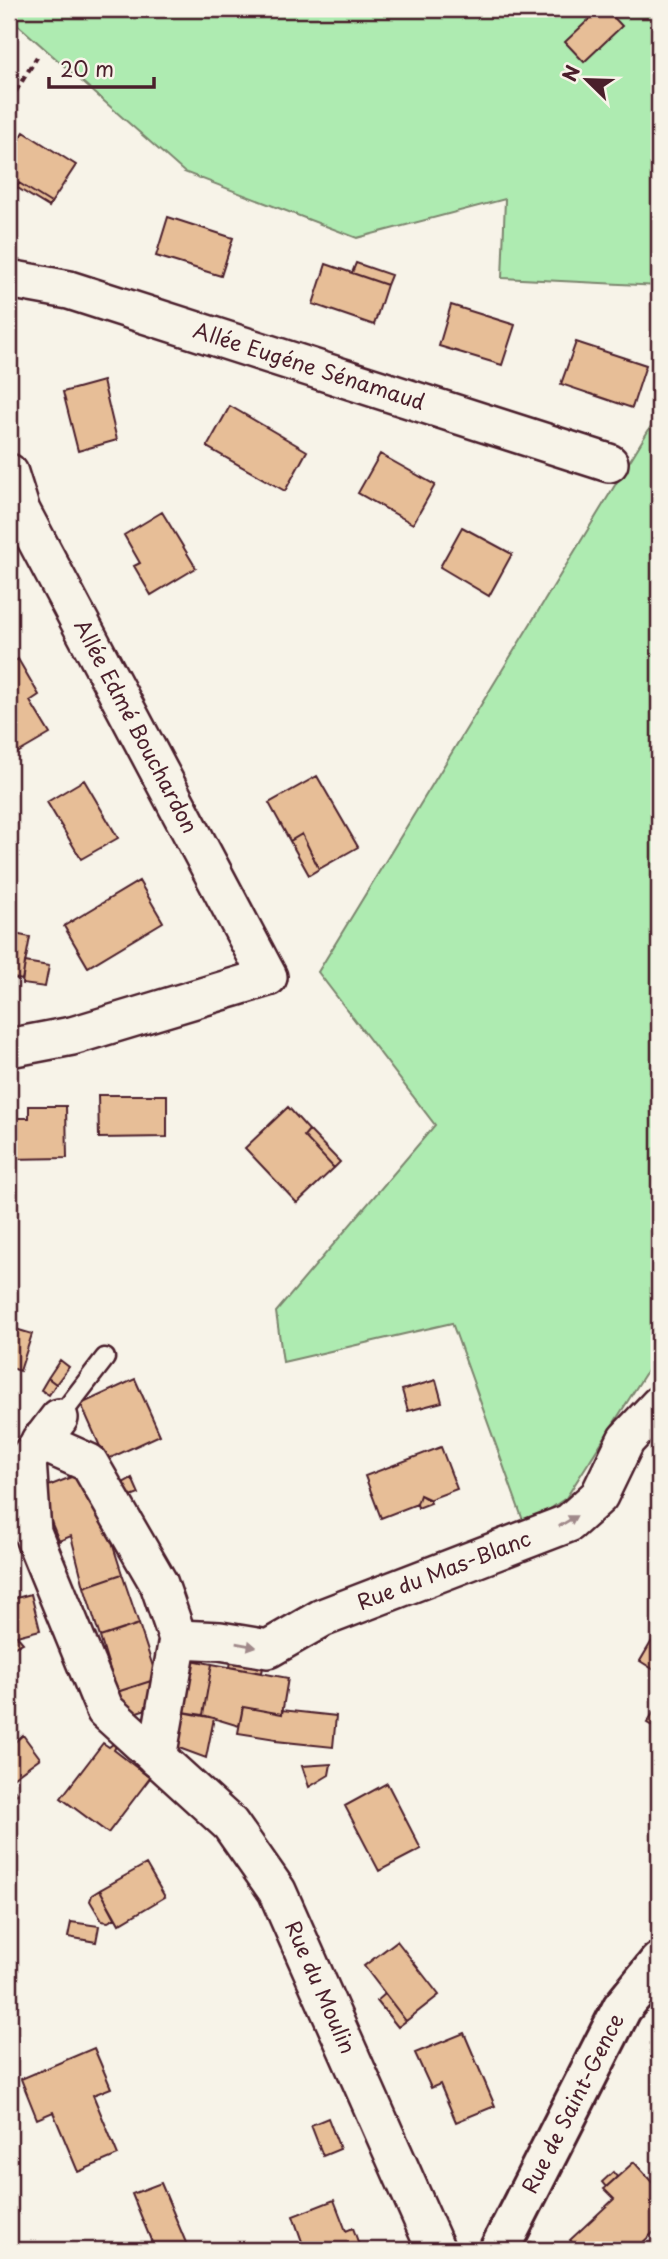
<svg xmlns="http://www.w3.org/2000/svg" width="668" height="2259" font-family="'Playpen Sans',sans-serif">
	<rect width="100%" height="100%" fill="#f7f3e8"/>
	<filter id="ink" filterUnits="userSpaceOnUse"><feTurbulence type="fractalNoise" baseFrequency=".0143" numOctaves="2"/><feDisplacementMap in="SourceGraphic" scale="14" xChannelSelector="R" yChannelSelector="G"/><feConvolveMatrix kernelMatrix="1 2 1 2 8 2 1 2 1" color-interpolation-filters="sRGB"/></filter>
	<g filter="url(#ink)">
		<!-- green -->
		<path fill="#aeebb1" stroke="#7c856e" stroke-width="2" d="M9,9H659V286L502,278L505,199L357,238L184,172L9,17Z
			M659,413V1352L566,1498L525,1526L452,1323L283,1362L276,1312L435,1125L318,972Z"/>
		<!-- building -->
		<path fill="#e7be97" stroke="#4a1f2b" stroke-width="2" d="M600,9H606L622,26L584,62L565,42Z
			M24,132L76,165L51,203L19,183L16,187L9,182V156Z
			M19,183L51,203L49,207L16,187Z
			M168,217L233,238L221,276L156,256Z
			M356,263L391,275L387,285L352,273Z
			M326,264L387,285L374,325L313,304Z
			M451,305L515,325L502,365L439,346Z
			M576,342L646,365L632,408L561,384Z
			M103,381L117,440L78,451L63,392Z
			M230,406L307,451L285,491L207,447Z
			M380,454L435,485L413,524L358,493Z
			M162,512L196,568L151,595L134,566L140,563L124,535Z
			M462,527L512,554L489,596L440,567Z
			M18,659L39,695L30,701L50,734L14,755L9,747V664Z
			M317,776L358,847L319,869L302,834L290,841L269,803Z
			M84,780L118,838L81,859L47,802Z
			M302,834L319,869L309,875L290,841Z
			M139,881L163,922L88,967L64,926Z
			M9,933L30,937L22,980L9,977Z
			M25,962L49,966L45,987L22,984Z
			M98,1095H167V1137L99,1138Z
			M29,1106H66L67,1158L9,1159V1118H29Z
			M288,1107L309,1130L304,1136L334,1168L297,1203L245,1148Z
			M309,1130L340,1162L334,1168L304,1136Z
			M9,1327L32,1334L20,1371L9,1367Z
			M60,1360L69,1367L56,1384L48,1378Z
			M48,1378L56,1384L49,1395L41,1390Z
			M135,1379L160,1435L106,1460L81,1404Z
			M436,1380L442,1402L408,1411L402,1390Z
			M441,1447L457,1489L428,1500L420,1495L417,1504L381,1518L365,1476Z
			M79,1474L101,1508L122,1574L84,1587L71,1536L59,1541L38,1490Z
			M132,1478L139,1494L123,1500L116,1487Z
			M420,1495L429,1499L431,1503L418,1508L417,1504Z
			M122,1574L139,1624L100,1637L84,1587Z
			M31,1594L40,1630L9,1638V1600Z
			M139,1624L157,1679L117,1692L100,1637Z
			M659,1629V1673L640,1661Z
			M17,1636L23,1643L9,1650V1638Z
			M186,1659L212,1664L203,1715L177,1711Z
			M231,1661L263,1667L262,1673L230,1667Z
			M212,1664L288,1678L282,1714L243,1707L239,1726L203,1715Z
			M157,1679L164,1703L125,1716L117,1692Z
			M659,1704V1730L647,1723Z
			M243,1707L282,1714V1710L336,1716L333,1747L276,1741V1739L238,1733Z
			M177,1711L214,1718L206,1758L171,1745Z
			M23,1735L40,1758L10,1780L9,1747Z
			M103,1743L109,1747L113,1744L116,1746L114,1750L150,1778L108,1833L61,1798Z
			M331,1764L329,1775L309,1787L302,1766Z
			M9,1782L17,1794L9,1799Z
			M387,1783L421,1849L379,1871L345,1806Z
			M146,1864L165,1897L119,1924L100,1890Z
			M100,1890L115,1918L108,1922L102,1921L90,1901L92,1895Z
			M71,1922L99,1926L96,1942L68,1937Z
			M397,1941L439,1995L406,2021L364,1966Z
			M385,1994L406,2021L398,2027L377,2001Z
			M464,2033L495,2106L456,2122L440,2084L431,2088L415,2053Z
			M94,2048L111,2088L93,2095L118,2155L78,2172L53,2112L37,2119L21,2079Z
			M328,2118L340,2149L323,2156L311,2125Z
			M634,2162L657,2188V2200L654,2203L659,2208V2227L635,2250H579L570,2240L614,2199L604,2189Z
			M613,2172L617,2177L606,2187L602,2182Z
			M161,2183L189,2250H155L132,2194Z
			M334,2200L346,2231L353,2228L361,2250H305L293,2216Z
			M530,2242L545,2250H526Z"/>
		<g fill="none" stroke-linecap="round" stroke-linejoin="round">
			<defs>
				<path id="service" d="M59,1418L105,1358"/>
				<g id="minor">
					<path id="s1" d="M9,279L69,290L609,463"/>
					<path id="s2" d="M9,473L21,511L268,977L72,1036L9,1048"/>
					<path id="s3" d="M59,1418L27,1460L32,1532L105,1710L230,1824L277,1891L436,2250"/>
					<path d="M40,1441L89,1463L159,1584L178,1639L157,1758"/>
					<path id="s4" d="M178,1639L220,1641L268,1649L322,1618L569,1523L599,1496L626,1440L659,1405"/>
				</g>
				<g id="tertiary">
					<path id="s5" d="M499,2250L622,2008L659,1962"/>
				</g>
			</defs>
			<!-- service casing -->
			<use href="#service" stroke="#4a1f2b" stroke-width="23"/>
			<!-- minor casing -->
			<use href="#minor" stroke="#4a1f2b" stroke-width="42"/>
			<!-- tertiary casing -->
			<use href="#tertiary" stroke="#4a1f2b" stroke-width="44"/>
			<!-- path -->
			<path stroke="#4a1f2b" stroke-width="4.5" stroke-dasharray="7 5" stroke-linecap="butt" d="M9,102L37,57"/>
			<!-- service -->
			<use href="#service" stroke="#f7f3e8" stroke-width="18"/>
			<!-- minor -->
			<use href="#minor" stroke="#f7f3e8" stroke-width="37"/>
			<!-- tertiary -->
			<use href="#tertiary" stroke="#f7f3e8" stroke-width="38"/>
		</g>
		<!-- one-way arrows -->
		<defs><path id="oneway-solid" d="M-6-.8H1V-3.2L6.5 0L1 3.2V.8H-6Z" transform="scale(1.75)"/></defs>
		<g fill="#a0898a">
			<use href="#oneway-solid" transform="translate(568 1521) rotate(-31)"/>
			<use href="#oneway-solid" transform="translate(246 1645) rotate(10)"/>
		</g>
	</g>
	<g text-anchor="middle" stroke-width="7" stroke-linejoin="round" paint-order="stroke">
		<!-- street labels -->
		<g font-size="21" fill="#4a1f2b" stroke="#f7f3e8">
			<text dy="7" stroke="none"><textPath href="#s1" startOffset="313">Allée Eugéne Sénamaud</textPath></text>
			<text dy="7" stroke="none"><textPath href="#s2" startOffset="284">Allée Edmé Bouchardon</textPath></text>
			<text dy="7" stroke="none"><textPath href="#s4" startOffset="284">Rue du Mas-Blanc</textPath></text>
			<text dy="7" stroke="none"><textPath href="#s3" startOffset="674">Rue du Moulin</textPath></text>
			<text dy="7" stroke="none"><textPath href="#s5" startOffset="164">Rue de Saint-Gence</textPath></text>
		</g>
	</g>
	<!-- margin -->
	<rect width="668" height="2259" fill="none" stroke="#f7f3e8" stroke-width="35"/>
	<rect x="18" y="18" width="633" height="2224" fill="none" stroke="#4a1f2b" stroke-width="2.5" filter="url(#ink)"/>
	<!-- north arrow -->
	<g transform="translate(587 80) rotate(293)" stroke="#f7f3e8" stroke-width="5" paint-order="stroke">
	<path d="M0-5L12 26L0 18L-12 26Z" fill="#4a1f2b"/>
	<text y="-10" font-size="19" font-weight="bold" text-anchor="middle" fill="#4a1f2b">N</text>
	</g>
	<!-- scale -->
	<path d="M49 77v10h105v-10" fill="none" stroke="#4a1f2b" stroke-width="3.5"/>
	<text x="60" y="77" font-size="21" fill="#4a1f2b" stroke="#f7f3e8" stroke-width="5" paint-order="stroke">20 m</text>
</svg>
